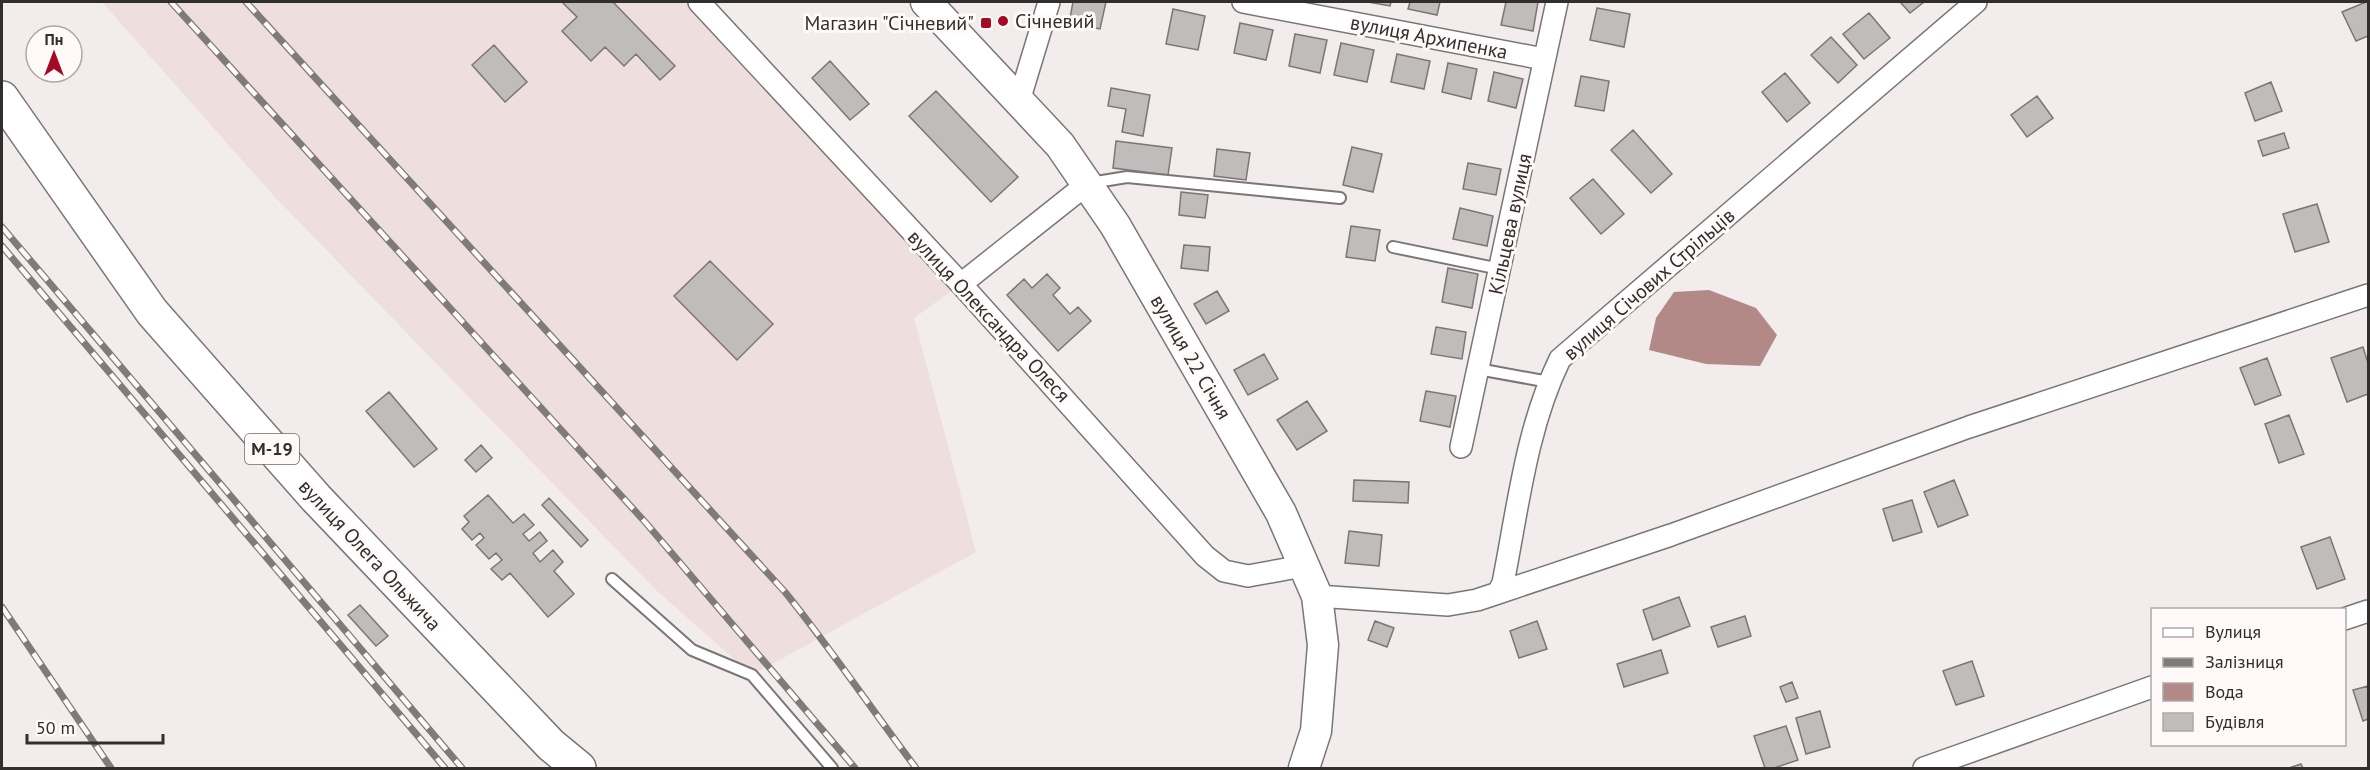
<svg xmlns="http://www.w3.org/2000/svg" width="2370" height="770" font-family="'PT Sans',sans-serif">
	<rect width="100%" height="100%" fill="#f2ecec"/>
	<!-- built -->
	<path fill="#eedfde" d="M102,2H699L961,284L914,318L976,552L752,675L656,590L274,196Z"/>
	<!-- water -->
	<path fill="#b28987" d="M1709,290L1756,308L1777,335L1760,366L1706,364L1649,350L1656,318L1674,292Z"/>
	<!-- building -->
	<path fill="#c1bcbc" stroke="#7b7676" stroke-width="1.5" d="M562,2H613L675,66L660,80L636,54L624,66L605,47L591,61L562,31L577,17Z
		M1073,2H1106L1100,29L1069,23Z
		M1368,2H1391L1390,6Z
		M1410,2H1440L1437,15L1408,9Z
		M1506,2H1538L1533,31L1501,25Z
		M1900,2H1924L1910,13Z
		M2366,2H2368V36L2356,41L2342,12Z
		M1597,8L1630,14L1624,47L1590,40Z
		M1173,9L1205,16L1198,50L1166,44Z
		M1869,13L1890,38L1864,59L1843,34Z
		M1240,23L1273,30L1266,60L1234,53Z
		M1295,34L1327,40L1320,73L1289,66Z
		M1831,37L1857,65L1838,83L1811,55Z
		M1341,43L1374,50L1367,82L1334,75Z
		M494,45L527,82L505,102L472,65Z
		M1397,54L1430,61L1424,89L1391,82Z
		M830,61L869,104L850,120L812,78Z
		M1448,63L1477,69L1471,99L1442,92Z
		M1494,72L1523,79L1516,108L1488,101Z
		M1785,73L1810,103L1787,122L1762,92Z
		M1581,76L1609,81L1604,111L1575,106Z
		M2271,82L2282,111L2255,121L2245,93Z
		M1111,88L1150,95L1143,136L1122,132L1126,109L1108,106Z
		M936,91L1018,177L991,202L909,116Z
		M2037,96L2053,118L2027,137L2011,115Z
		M1633,130L1672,174L1651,193L1611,150Z
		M2284,133L2289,148L2263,156L2258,141Z
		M1116,141L1172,148L1168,175L1113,168Z
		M1352,147L1382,154L1373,192L1343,185Z
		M1217,149L1250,153L1246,180L1214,176Z
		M1468,163L1501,169L1496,195L1463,189Z
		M1593,179L1624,214L1601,234L1570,198Z
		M1181,192L1208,195L1205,218L1179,215Z
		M2317,204L2329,242L2295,252L2283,214Z
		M1460,208L1493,216L1487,246L1453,239Z
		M1351,226L1380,230L1375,261L1346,257Z
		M1184,245L1210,247L1208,271L1181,268Z
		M710,261L773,324L737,360L674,296Z
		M1448,268L1478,274L1472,308L1442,302Z
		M1047,274L1060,288L1053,295L1070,314L1078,307L1091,321L1058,351L1007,295L1024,279L1032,288Z
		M1217,291L1229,311L1206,324L1194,304Z
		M1436,327L1466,332L1462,359L1431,354Z
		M2363,347L2368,363V394L2347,402L2331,358Z
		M1264,354L1278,379L1248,395L1234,370Z
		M2267,358L2281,395L2255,405L2240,368Z
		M1426,391L1456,396L1450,427L1420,421Z
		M389,392L437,449L414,467L366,411Z
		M1307,401L1327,431L1297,450L1277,420Z
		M2289,415L2304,454L2279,463L2265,424Z
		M481,445L492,458L476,472L465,460Z
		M1354,480L1409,482L1408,503L1353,501Z
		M1954,480L1968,515L1938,527L1924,492Z
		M488,495L513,523L524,514L534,525L523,534L529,541L540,532L547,541L533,553L540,562L553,550L563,562L554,571L574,594L548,617L510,573L502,580L491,569L502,560L496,553L489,559L476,545L484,538L480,533L472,540L462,529L469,522L464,516Z
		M549,498L588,540L581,547L542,505Z
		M1912,500L1922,532L1893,541L1883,509Z
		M1349,531L1382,535L1379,566L1345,563Z
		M2330,537L2345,579L2317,589L2301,547Z
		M1679,597L1690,626L1653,640L1643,610Z
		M360,605L388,636L376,646L348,615Z
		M1745,616L1751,636L1718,647L1711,627Z
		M1375,621L1394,628L1387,647L1368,640Z
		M1537,621L1547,649L1519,658L1510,631Z
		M1661,650L1668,673L1624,687L1617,664Z
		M1972,661L1984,696L1956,705L1943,671Z
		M1792,682L1798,698L1786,702L1780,687Z
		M2368,686V719L2363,721L2353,690Z
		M1820,711L1830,747L1806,754L1796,718Z
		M1786,726L1798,760L1774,768H1765L1754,736Z
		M2301,764L2303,768H2289Z"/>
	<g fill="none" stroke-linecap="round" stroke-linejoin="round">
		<defs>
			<path id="lane" d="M1090,183L1127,177L1340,198
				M1393,247L1500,269
				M1478,369L1549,382
				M612,579L692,650L752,675L832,768"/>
			<path id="street" d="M699,2L961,284L1205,556L1224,571L1248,576L1303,566
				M1243,2L1544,59
				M1019,101L1049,2
				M961,284L1087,184
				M1461,447L1557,2
				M1498,593L1671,535L1969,427L2368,295
				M1317,596L1448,605L1477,600L1498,593L1503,583C1518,508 1526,429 1560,359L1976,2
				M2344,619L2368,611
				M1924,768L2152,687"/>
			<path id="secondary" d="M926,2L1060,145L1115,225L1281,513L1317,596L1323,645L1316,731L1304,768"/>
			<path id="highway" d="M2,98L152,312L316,498L551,745L579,768"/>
		</defs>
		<!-- lane casing -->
		<use href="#lane" stroke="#7b7676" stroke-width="14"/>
		<!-- street casing -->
		<use href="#street" stroke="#7b7676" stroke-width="24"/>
		<!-- secondary casing -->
		<use href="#secondary" stroke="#7b7676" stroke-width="33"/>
		<!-- highway casing -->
		<use href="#highway" stroke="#7b7676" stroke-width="36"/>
		<!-- lane -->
		<use href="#lane" stroke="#fff" stroke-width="10"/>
		<!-- street -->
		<use href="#street" stroke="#fff" stroke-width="21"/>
		<!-- secondary -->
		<use href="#secondary" stroke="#fff" stroke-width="30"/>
		<!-- highway -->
		<use href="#highway" stroke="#fff" stroke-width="33"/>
		<defs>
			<path id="rail" d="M171,2L646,523L855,768
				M246,2L785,592C831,649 872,710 916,768
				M2,227L462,768
				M2,246L445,768
				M2,607L111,768"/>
		</defs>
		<!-- rail casing -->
		<use href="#rail" stroke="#7f7b7a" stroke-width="7"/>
		<!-- rail -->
		<use href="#rail" stroke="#fffaf9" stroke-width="4.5" stroke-dasharray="14" stroke-linecap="butt"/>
	</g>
	<!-- markers -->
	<g fill="#a50a22" stroke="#fffaf9" stroke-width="2">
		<circle cx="1003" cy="21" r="6"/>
		<rect x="980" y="17" width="12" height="12" rx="3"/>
	</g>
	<g text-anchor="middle" stroke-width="6" stroke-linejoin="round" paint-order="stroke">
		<!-- shield labels -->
		<rect fill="#fffaf9" stroke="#6f6c6b" stroke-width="1.5" x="245" y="434" width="54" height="30" rx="4.5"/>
		<g font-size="18" font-weight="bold" fill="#312f2e">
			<text x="272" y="455">М-19</text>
		</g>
		<!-- poi labels -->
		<g font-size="20" fill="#312f2e" stroke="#fffaf9" text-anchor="start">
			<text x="1015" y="28">Січневий</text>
			<text x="974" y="30" text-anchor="end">Магазин "Січневий"</text>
		</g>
		<!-- street labels -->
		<g font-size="20" fill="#312f2e" stroke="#fffaf9">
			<text transform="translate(1429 37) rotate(11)" y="7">вулиця Архипенка</text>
			<text transform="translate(1510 224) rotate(-78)" y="7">Кільцева вулиця</text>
			<text transform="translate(1649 284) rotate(-41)" y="7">вулиця Січових Стрільців</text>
			<text transform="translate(989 316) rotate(47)" y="7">вулиця Олександра Олеся</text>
			<text transform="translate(1191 357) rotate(60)" y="7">вулиця 22 Січня</text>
			<text transform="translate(370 555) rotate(47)" y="7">вулиця Олега Ольжича</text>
		</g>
	</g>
	<!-- border -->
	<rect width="2370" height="770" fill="none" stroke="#312f2e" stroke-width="6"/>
	<!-- legend -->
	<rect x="2151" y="608" width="195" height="138" fill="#fffaf9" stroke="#ada9a8" stroke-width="1.5"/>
	<rect x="2163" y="628" width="30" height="9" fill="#ffffff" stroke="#ada9a8" stroke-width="1.5"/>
	<text x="2205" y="638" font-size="18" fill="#312f2e">Вулиця</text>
	<rect x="2163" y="658" width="30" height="9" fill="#7f7b7a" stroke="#ada9a8" stroke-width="1.5"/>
	<text x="2205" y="668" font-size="18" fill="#312f2e">Залізниця</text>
	<rect x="2163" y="683" width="30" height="18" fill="#b28987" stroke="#ada9a8" stroke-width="1.5"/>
	<text x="2205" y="698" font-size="18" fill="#312f2e">Вода</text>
	<rect x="2163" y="713" width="30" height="18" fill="#c1bcbc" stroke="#ada9a8" stroke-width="1.5"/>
	<text x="2205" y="728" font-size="18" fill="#312f2e">Будівля</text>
	<!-- north arrow -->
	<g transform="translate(54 54)"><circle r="28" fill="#fffaf9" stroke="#ada9a8" stroke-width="1.5"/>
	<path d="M0-4.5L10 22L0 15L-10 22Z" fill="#a50a22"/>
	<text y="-9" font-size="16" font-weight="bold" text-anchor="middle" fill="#312f2e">Пн</text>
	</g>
	<!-- scale -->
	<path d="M27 734v9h136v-9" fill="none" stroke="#312f2e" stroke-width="3"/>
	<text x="36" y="734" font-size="18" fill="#312f2e" stroke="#fffaf9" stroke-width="4.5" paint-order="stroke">50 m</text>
</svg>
